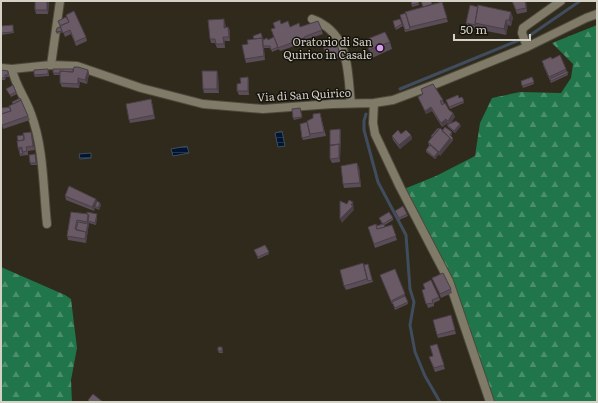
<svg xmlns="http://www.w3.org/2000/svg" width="598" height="403" font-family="Literata,serif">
	<defs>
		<pattern id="forest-firs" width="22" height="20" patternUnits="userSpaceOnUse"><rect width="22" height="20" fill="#20754a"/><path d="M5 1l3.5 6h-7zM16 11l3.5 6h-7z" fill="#4a8e6b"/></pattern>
		<pattern id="water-rules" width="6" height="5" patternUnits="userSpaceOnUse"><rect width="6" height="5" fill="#001531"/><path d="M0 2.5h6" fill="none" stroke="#24364d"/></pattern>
	</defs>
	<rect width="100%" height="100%" fill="#2f2a1b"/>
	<!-- forest -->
	<path fill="url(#forest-firs)" d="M597,25V402H493L453,281L404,189L436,176L475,156L480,123L492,98L520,92L561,93L571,78L573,64L552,43Z
		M1,267L65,295L71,299L77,348L71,380L72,402H1Z"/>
	<!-- water -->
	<path fill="url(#water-rules)" stroke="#404d5e" d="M282,131L285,146L278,147L275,133Z
		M187,146L189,153L173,156L171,149Z
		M91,153V158L80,159L79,154Z"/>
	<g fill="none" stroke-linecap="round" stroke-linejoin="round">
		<!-- stream -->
		<path stroke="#404d5e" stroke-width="3" d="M400,89L529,36L580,1
			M366,114L364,121V130L378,182L406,235L410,289L414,302L410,325L415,352L425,376L440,402"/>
		<defs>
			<path id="minor" d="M312,19C350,33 347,69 351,103
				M527,47L522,33L523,28L561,1
				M51,65L60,1
				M1,68L12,69L51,65L77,66L141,88L203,104L263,109L332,104L374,103L393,100L433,85L527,47L586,18L597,14
				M12,69C15,85 26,99 31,114C44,148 43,188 47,224
				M374,103L373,123L375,134L400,187L449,281L490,402"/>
		</defs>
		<!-- minor casing -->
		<use href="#minor" stroke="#4c483b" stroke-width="10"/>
		<!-- minor -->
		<use href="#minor" stroke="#807a68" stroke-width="8"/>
	</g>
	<!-- wall -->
	<path fill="#5a4d58" d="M47,1H48L49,2L48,14H36L35,10Z
		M411,1H418L419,5L412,7Z
		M512,1H526L527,12L517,14Z
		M442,2L448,22L405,32L400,15L432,4Z
		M513,17L511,26L508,25L506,35L467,27L466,23Z
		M400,19L403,26L396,30L393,21Z
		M58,21L86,37L87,41L76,46L71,34L65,37L63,32L57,34L56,32L60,27Z
		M318,21L323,34L305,40L306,42L280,51L278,48L279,49L272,52L271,48H264L265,60L246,63L245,59L248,44L263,40H268L274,37L275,28L290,27H300Z
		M225,23L226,28L228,27L230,31V41H225V48H217L215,43H211L210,39Z
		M1,26L13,27L14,33L1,35Z
		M365,40L390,42L392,49L372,58Z
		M336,41L341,57L335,60L333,55L327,58L326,54Z
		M552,59L566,69L568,75L551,83L543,65Z
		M48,69L49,76L35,77L34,75Z
		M1,70L8,71L9,73V77H6L5,80H1Z
		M88,70L89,74L87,84L80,82L79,88L62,87L60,83V75H54L53,73Z
		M217,71L218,75L219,93H204L203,89Z
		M532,77L534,84L523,88L521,81Z
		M249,81V95H239L237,91L241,83Z
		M421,89L443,100L444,104L449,110L453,113L455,117L450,124L461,126L455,133L448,127L447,125L449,124L448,123L442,127L432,111L426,114L418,97L423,94Z
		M7,90L16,92L17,94L11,97Z
		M462,97L464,103L450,109L446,100L459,98Z
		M151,99L152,103L155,119L130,123L129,120Z
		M21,100L30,120L3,129L1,122Z
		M300,108L302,118L294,120L293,118Z
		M320,113L326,136L303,140L302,138L307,122Z
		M341,131L340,162L332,163L330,159V145Z
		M442,131L452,134L451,136L453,140L440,156L439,154L435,159L426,152V150L429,146L428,142L432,137L431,136Z
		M401,134L411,135L412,139L400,149L393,140L392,136Z
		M32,135L35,150L28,151V155L20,156L18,148Z
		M36,156L37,165H31L30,163Z
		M359,167L361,187L344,188L343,184Z
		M65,196L97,201L101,205L99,210L95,208L94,211L66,200Z
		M71,212L97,216L96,225L89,223L86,243L68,240L67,236Z
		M395,213L407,214L408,216L399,220Z
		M379,218H393V220L385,225V227L392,225L397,240L375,248L368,227L376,226L382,224Z
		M265,245L269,254L258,259L254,250Z
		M368,264L373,282L346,290L344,286L364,265Z
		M395,269L408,304L395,310L393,304H392L380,275Z
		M432,278L451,289L452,293L441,298Z
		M423,284L439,297L440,300L434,303V306L428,308L422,290L425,289Z
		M451,315L456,334L438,338L437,335Z
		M437,344L445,369L435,372L429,357L433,356Z
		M222,347L223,353H219L218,351Z"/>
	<!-- shaded-wall -->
	<path fill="#4a3f47" d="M47,1H48L49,2L48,14L47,10Z
		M525,1H526L527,12L526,8Z
		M511,12L513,17L511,26L509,20Z
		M224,19L225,23L226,31L224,28Z
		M506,20L508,25L506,35L504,29Z
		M228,27L230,31V41L229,37Z
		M223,37L225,41V48L224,44Z
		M262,38L263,42L265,60L264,56Z
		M88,70L89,74L87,84L85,80Z
		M217,71L218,75L219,93L217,89Z
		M248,77L249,81V95L248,91Z
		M78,78L80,82L79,88L78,84Z
		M431,107L432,111L426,114L425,111Z
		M453,113L455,117L449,124L448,121Z
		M446,119L448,123L442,127L441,123Z
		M460,124L461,126L455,133L454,131Z
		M340,129L341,131L340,148Z
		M31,132L32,135L35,150L33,146Z
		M411,135L412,139L400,149L399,145Z
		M450,138L452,142L440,156L439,152Z
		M339,144L340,148V162L339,158Z
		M438,152L439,154L435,159L434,157Z
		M357,163L359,167L361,187L360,183Z
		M96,199L98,203L95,206V208L94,211L92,207Z
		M353,202L354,210L342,223L340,219L351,205Z
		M100,203L101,205L99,210L98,208Z
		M88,214L90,218L88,221L89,223L86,243L85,239L86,232L88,224L87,222Z
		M97,214V216L96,225L95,223Z"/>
	<!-- building -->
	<path fill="#695a66" stroke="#4a3f47" d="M35,1H47V10H35Z
		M411,1H418L419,3L412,5Z
		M421,1H431L432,4L423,7Z
		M512,1H525L526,8L516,10Z
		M442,2L447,18L410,27L405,12Z
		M470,5L478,7L475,23L476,25L466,23Z
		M478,5L511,12L509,20H506L504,29L475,23Z
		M74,11L86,37L75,42L70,30L63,33L60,26L69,22L66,15Z
		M406,13L410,29L405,30L400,15Z
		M66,17L69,22L60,26L62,31L56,32L57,28L61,27L58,21Z
		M224,19V28L228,27L229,37H223L224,44H216L215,39H210L208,20Z
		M400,19L402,24L395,28L393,21Z
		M280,20L281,24L288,21L290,27L299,23L300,27L318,21L322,30L304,37V38L278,48L271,29L275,28L273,23Z
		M13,25V32L1,33V26Z
		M385,32L390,42L369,50L365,40Z
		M261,33L263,40L267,38L268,40L274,37L278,47L271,50L270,46H263V40L262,38L254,39L253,36Z
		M262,38L264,56L245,59L242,45L248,44L247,40Z
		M336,41L340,54L334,56L332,52L326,54L323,46Z
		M560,55L566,69L549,77L542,61L551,57L552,59Z
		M74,67H78L88,70L85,80L78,78V84L60,83V71L73,72Z
		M48,69V74L34,75V70Z
		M53,69H73V72L60,71V73H53Z
		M1,70L8,71V75H5V78H1Z
		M202,71H217V89H203Z
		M567,71L568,73L551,81L550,79Z
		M248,77V91H237V84L241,83L240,78Z
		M532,77L534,82L522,86L521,81Z
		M433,84L443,100L440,101L442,105L445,103L449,110L453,113L448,121L446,119L441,123L431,107L425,111L418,97L423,94L421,89Z
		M13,85L16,92L10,95L6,89Z
		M458,95L459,98L462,97L464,101L449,107L446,100Z
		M20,98L21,100L13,104L12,102Z
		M151,99L154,115L129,120L126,104Z
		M21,100L28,116L2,125L1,122V114L11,111L9,106Z
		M10,107L11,111L1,114V108Z
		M300,108L302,117L293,118L292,109Z
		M320,113L324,132L310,134L307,121L313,118V114Z
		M456,121L460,124L454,131L447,125Z
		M307,122L310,136L302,138L300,124Z
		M445,127L452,132L450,135L453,138L451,140L450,138L442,131Z
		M438,128L439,129L432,137L431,136Z
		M440,128L450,138L439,152L428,142Z
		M340,129V146L339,144L330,145V130Z
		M398,130L401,134L406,130L411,135L399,145L392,136Z
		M31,132L33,146L26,147L27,151L22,152V147L18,148L17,141L24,140L23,133Z
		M24,135V140L18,141L17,136Z
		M339,144V158L330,159V146Z
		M430,145L438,152L434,157L426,150Z
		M19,149H22L23,154H20Z
		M35,154L36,163H30L29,155Z
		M357,163L360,183L343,184L341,166Z
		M69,186L96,199L92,207L65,196Z
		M349,200L353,202L351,205L353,206L340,219V201L347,204Z
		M97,201L100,203L98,208L95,206Z
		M403,206L407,214L399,218L395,211Z
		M71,212L88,214L87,222L77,220L75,229L86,232L85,239L67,236Z
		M87,212L97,214L95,223L88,221L89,216L88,214H87Z
		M389,212L393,218L383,224L379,218Z
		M78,222L88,224L86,233V232L76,230Z
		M376,224L377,229L392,225L396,236L374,244L368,227Z
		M384,224L385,227L377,229L376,226Z
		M265,245L269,252L258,257L254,250Z
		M363,263L367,279L344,286L340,270Z
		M368,264L372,280L368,281L364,265Z
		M395,269L405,294L391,301L380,275Z
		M443,273L451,289L440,294L432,278Z
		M431,280L439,297L432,300L433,303L426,304L422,290L425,289L423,284Z
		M405,296L408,302L395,308L392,302Z
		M451,315L455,330L437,335L433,320Z
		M437,344L444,365L434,368L429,357L433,356L430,346Z
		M218,347H222V351H218Z
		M93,394L103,402H90L88,400Z"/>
	<!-- markers -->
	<circle fill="#dc99f4" stroke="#15130c" stroke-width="1.5" cx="380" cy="48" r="4"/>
	<g text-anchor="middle" stroke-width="3" stroke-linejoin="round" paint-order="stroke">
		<!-- poi labels -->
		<g font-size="11" fill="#d4d1c7" stroke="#15130c" text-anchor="end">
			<text x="372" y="46">Oratorio di San<tspan x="372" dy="13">Quirico in Casale</tspan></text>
		</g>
		<!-- street labels -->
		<g font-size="11" fill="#d4d1c7" stroke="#15130c">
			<text transform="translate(304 95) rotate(-3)" y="4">Via di San Quirico</text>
		</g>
	</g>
	<!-- border -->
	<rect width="598" height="403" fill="none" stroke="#d4d1c7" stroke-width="4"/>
	<!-- scale -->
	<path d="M454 34v6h76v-6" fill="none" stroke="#d4d1c7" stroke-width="2"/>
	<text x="460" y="34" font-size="12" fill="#d4d1c7" stroke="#15130c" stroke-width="3" paint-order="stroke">50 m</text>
</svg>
